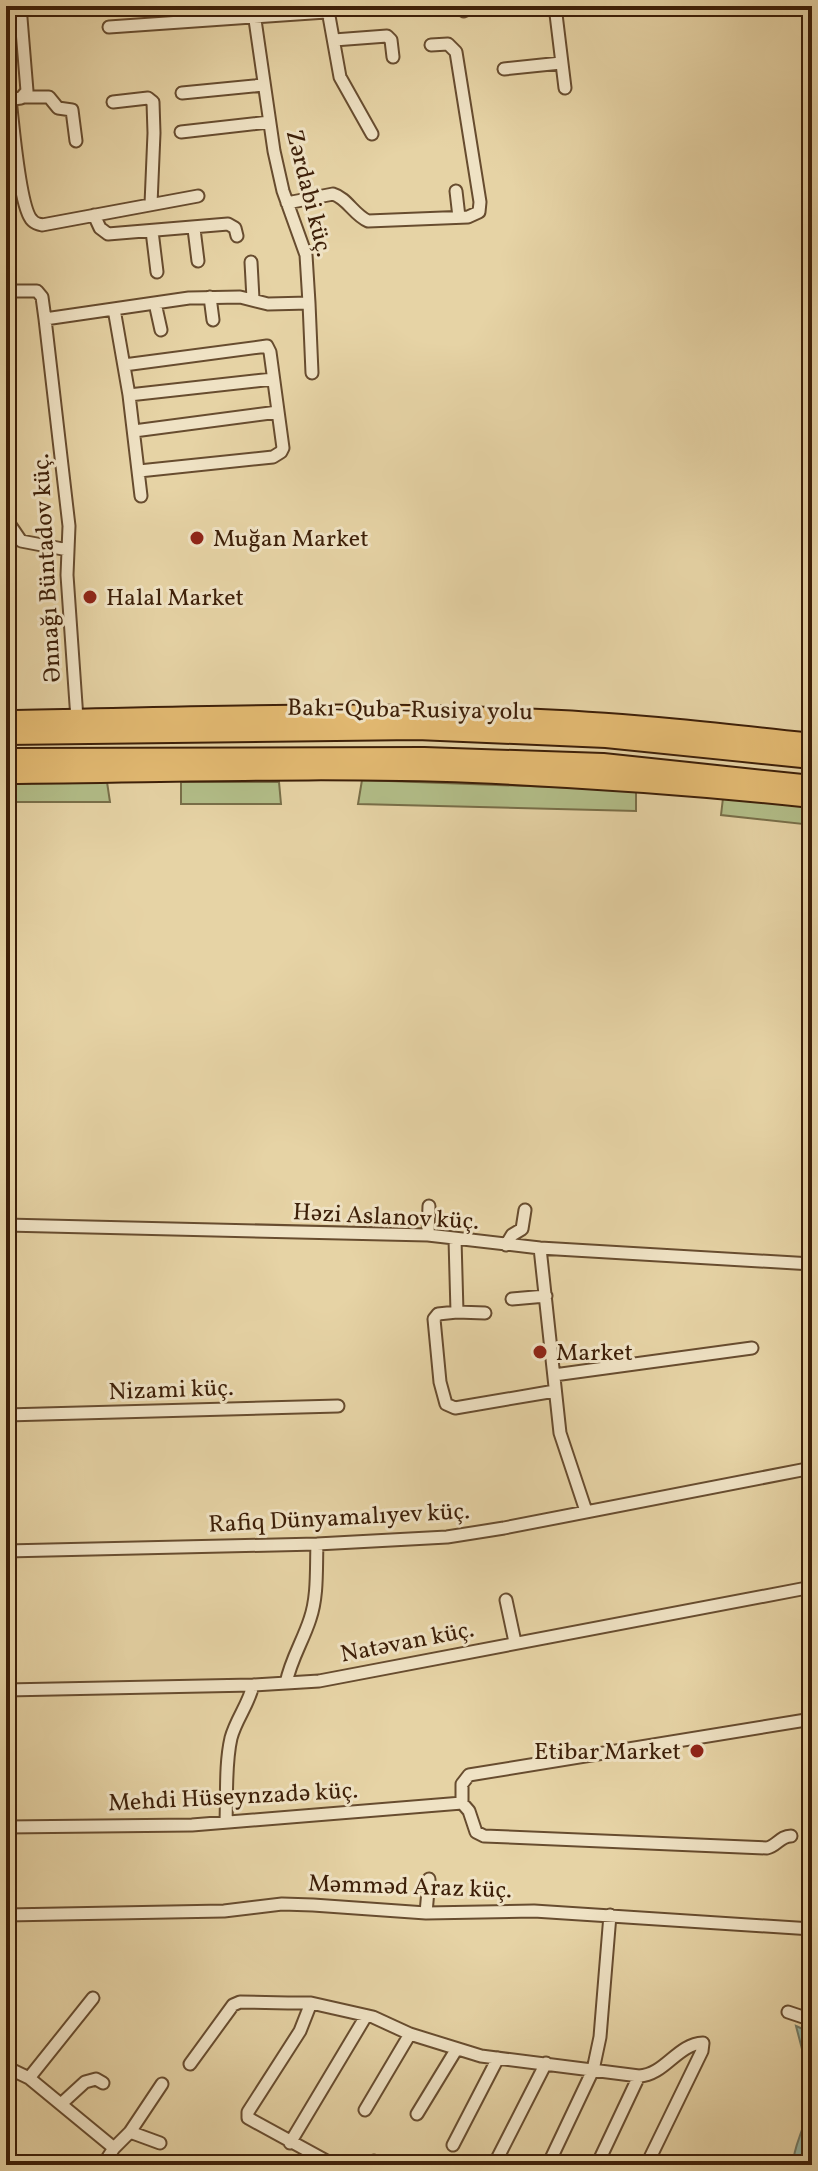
<svg xmlns="http://www.w3.org/2000/svg" width="818" height="2171" font-family="Vollkorn,serif">
	<rect width="100%" height="100%" fill="#e6d3a5"/>
	<filter id="stains"><feTurbulence type="fractalNoise" baseFrequency=".0025" numOctaves="4"/><feColorMatrix values="0 0 0 0 .2 0 0 0 0 .09 0 0 0 0 .02 0 0 0 .5 -.17"/></filter>
	<radialGradient id="worn" r=".72"><stop offset=".6" stop-color="#630" stop-opacity="0"/><stop offset="1" stop-color="#630" stop-opacity=".3"/></radialGradient>
	<!-- green -->
	<path fill="#b2bd88" stroke="#786e48" stroke-width="2" d="M362,780L636,790V811L358,804Z
		M107,782L110,802H6V784Z
		M181,782H279L281,804H181Z
		M723,798L812,807V825L721,815Z"/>
	<!-- water -->
	<path fill="#96b8a7" stroke="#727b67" stroke-width="2" d="M796,2026L812,2033V2165H793C793,2147 803,2133 806,2115C813,2083 804,2057 796,2026Z"/>
	<g fill="none" stroke-linecap="round" stroke-linejoin="round">
		<defs>
			<path id="minor" d="M463,6L464,11
				M555,6L565,88
				M109,27L326,12L329,16L340,77L372,134
				M334,40L387,36L391,40L393,57
				M504,69L561,63
				M182,93L263,85
				M23,97H49L58,108L72,110L76,141
				M10,99C13,123 19,203 31,219C35,224 36,223 42,225L198,196
				M6,100L21,98L27,91L20,6
				M113,102L148,98L153,102L154,133L151,204
				M181,132L269,122
				M456,191L459,217
				M287,203L333,194C347,198 354,215 368,221L468,217L479,212L480,202L456,52L448,44L431,45
				M94,215L100,228L108,234L228,224L235,228L237,236
				M194,229L198,261
				M152,231L157,272
				M251,262L253,299
				M6,291H37L42,297L45,319L189,298L240,297L268,304L309,303L306,255L283,191L274,151L253,6
				M210,297L213,320
				M155,303L161,330
				M309,303L312,373
				M114,309L129,395L141,496
				M45,319L69,526L67,575L77,719
				M124,365L260,347L267,346L270,352L283,448L281,452L273,457L139,471
				M129,395L273,379
				M134,431L278,412
				M6,519L21,541L68,550
				M6,1225L428,1235L540,1248L812,1264
				M428,1235L429,1206
				M455,1239L457,1312L438,1314L434,1319L440,1382L446,1404L455,1408L555,1391
				M506,1245L512,1235L522,1229L525,1210
				M540,1248L560,1433L586,1511
				M512,1299L546,1296
				M457,1312L485,1313
				M554,1375L752,1348
				M6,1415L338,1406
				M6,1551L317,1544L447,1537L504,1528L812,1468
				M506,1600L515,1642
				M286,1683C291,1659 303,1641 310,1619C318,1596 316,1568 317,1544
				M6,1690L253,1685L319,1681L812,1587
				M462,1803L469,1811L476,1832L484,1836L767,1848C777,1846 780,1836 791,1836
				M226,1822C227,1795 225,1764 231,1738C236,1719 249,1704 253,1685
				M6,1827L192,1825L462,1803V1784L469,1775L812,1719
				M426,1913L429,1879
				M6,1915L224,1911L282,1904L313,1905L426,1913L534,1911L812,1929
				M311,2003L300,2031L248,2112V2118L334,2165
				M788,2012L812,2020
				M190,2064L233,2005L240,2002L288,2003H311L373,2017L410,2034L481,2056L639,2076C665,2075 677,2044 703,2043L702,2051L648,2162
				M6,2067L29,2078L114,2148L103,2165
				M29,2078L93,1998
				M61,2104L85,2082L96,2079L103,2083
				M365,2110L410,2034
				M417,2114L456,2050
				M130,2132L160,2143
				M290,2143L366,2016
				M453,2145L498,2058
				M114,2148L130,2132L162,2084
				M366,2165L374,2161L383,2165
				M494,2165L546,2063
				M548,2165L593,2070L600,2037L610,1915
				M597,2165L639,2076"/>
			<path id="trunk" d="M6,720C184,717 362,710 540,719C631,723 722,733 812,743
				M6,735L417,730L606,738L812,759
				M6,758L424,757L603,763L812,785
				M6,774C162,773 318,767 473,773C586,778 700,786 812,798"/>
		</defs>
		<!-- minor casing -->
		<use href="#minor" stroke="#674c2f" stroke-width="15"/>
		<!-- trunk casing -->
		<use href="#trunk" stroke="#3d1f08" stroke-width="22"/>
		<!-- minor -->
		<use href="#minor" stroke="#efe2c4" stroke-width="11"/>
		<!-- trunk -->
		<use href="#trunk" stroke="#e3ba72" stroke-width="18"/>
	</g>
	<!-- markers -->
	<g fill="#8f2418" stroke="#efe2c4" stroke-width="3">
		<circle cx="197" cy="538" r="8"/>
		<circle cx="90" cy="597" r="8"/>
		<circle cx="540" cy="1352" r="8"/>
		<circle cx="697" cy="1751" r="8"/>
	</g>
	<g text-anchor="middle" stroke-width="6" stroke-linejoin="round" paint-order="stroke">
		<!-- street labels -->
		<g font-size="24" fill="#3d1f08" stroke="#efe2c4">
			<text transform="translate(310 193) rotate(76)" y="8">Zərdabi küç.</text>
			<text transform="translate(46 568) rotate(-93)" y="8">Ənnağı Büntadov küç.</text>
			<text transform="translate(410 709) rotate(1)" y="8">Bakı-Quba-Rusiya yolu</text>
			<text transform="translate(386 1216) rotate(3)" y="8">Həzi Aslanov küç.</text>
			<text transform="translate(171 1389) rotate(-2)" y="8">Nizami küç.</text>
			<text transform="translate(339 1517) rotate(-3)" y="8">Rafiq Dünyamalıyev küç.</text>
			<text transform="translate(407 1641) rotate(-11)" y="8">Natəvan küç.</text>
			<text transform="translate(233 1796) rotate(-3)" y="8">Mehdi Hüseynzadə küç.</text>
			<text transform="translate(410 1886) rotate(2)" y="8">Məmməd Araz küç.</text>
		</g>
		<!-- poi labels -->
		<g font-size="24" fill="#3d1f08" stroke="#efe2c4" text-anchor="start">
			<text x="213" y="546">Muğan Market</text>
			<text x="106" y="605">Halal Market</text>
			<text x="556" y="1360">Market</text>
			<text x="681" y="1759" text-anchor="end">Etibar Market</text>
		</g>
	</g>
	<!-- margin -->
	<rect width="818" height="2171" fill="none" stroke="#e6d3a5" stroke-width="32"/>
	<rect x="8" y="8" width="802" height="2155" fill="none" stroke="#3d1f08" stroke-width="4"/>
	<rect x="16" y="16" width="786" height="2139" fill="none" stroke="#3d1f08" stroke-width="2"/>
	<rect width="100%" height="100%" filter="url(#stains)"/>
	<rect width="100%" height="100%" fill="url(#worn)"/>
</svg>
